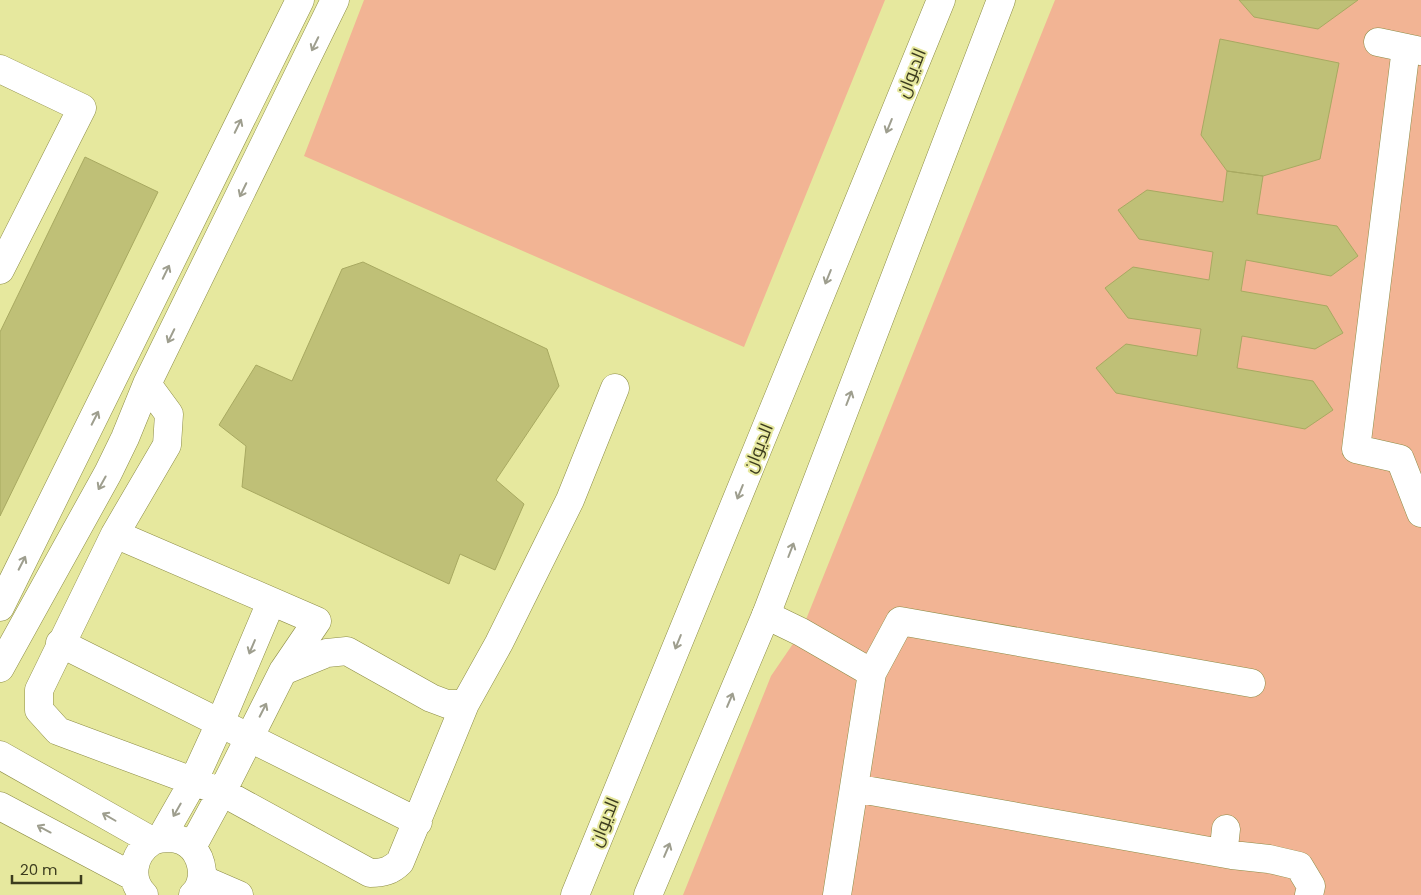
<svg xmlns="http://www.w3.org/2000/svg" width="1421" height="895" font-family="Poppins,Cairo,sans-serif">
	<rect width="100%" height="100%" fill="#e6e89e"/>
	<!-- green -->
	<path fill="#f2b494" d="M364,0H885L744,347L304,156Z
		M1055,0H1421V895H683L771,676L801,632Z"/>
	<!-- building -->
	<path fill="#bfc077" stroke="#a8a961" d="M1239,0H1358L1318,29L1254,17Z
		M1220,39L1339,63L1320,159L1263,176L1227,171L1201,135Z
		M85,157L158,192L0,516V332Z
		M1227,171L1263,176L1257,214L1337,226L1358,256L1331,276L1246,260L1241,291L1327,306L1343,333L1315,349L1242,336L1237,368L1313,381L1333,410L1305,429L1116,393L1096,368L1126,344L1197,356L1201,329L1128,318L1105,288L1133,267L1209,280L1213,252L1139,239L1118,210L1147,190L1223,202Z
		M363,262L547,349L559,386L496,480L524,504L495,570L460,554L449,584L242,487L246,446L219,425L256,365L292,381L342,269Z"/>
	<g fill="none" stroke-linecap="round" stroke-linejoin="round">
		<defs>
			<path id="minor" d="M1378,42L1421,51
				M1406,48L1356,449L1400,459L1421,513
				M0,69L82,108L0,270
				M147,384L169,414L167,445L115,534L39,690V710L58,731L222,792L370,873C383,873 391,871 400,862L465,704
				M115,534L317,621L283,671L222,792L192,847
				M0,607L300,0
				M766,615L801,632L872,673L837,895
				M60,643L418,822
				M0,668L108,473L125,438L147,384L335,0
				M283,671L327,653L347,651L431,698L447,704H465L499,643L570,500L615,388
				M872,673L900,621L1251,683
				M0,755L152,841
				M854,788L1232,855
				M0,806L134,877
				M1226,829L1224,847L1232,855L1269,859L1299,866L1311,886L1309,895
				M161,838L193,782L220,723L271,602
				M202,879L239,895
				M144,895C128,879 133,854 151,842C157,838 163,838 170,838C189,839 200,853 202,871C202,879 200,889 193,895"/>
			<path id="major" d="M575,895L941,0
				M648,895L766,615L1001,0"/>
		</defs>
		<!-- minor casing -->
		<use href="#minor" stroke="#8c8c45" stroke-width="29"/>
		<!-- major casing -->
		<use href="#major" stroke="#8c8c45" stroke-width="29"/>
		<!-- minor -->
		<use href="#minor" stroke="#fff" stroke-width="28"/>
		<!-- major -->
		<use href="#major" stroke="#fff" stroke-width="28"/>
	</g>
	<!-- one-way arrows -->
	<defs><path id="oneway-shaft" d="M-6 0H5M1.5-3L5.5 0L1.5 3" fill="none" stroke-width="1.6" stroke-linecap="round" stroke-linejoin="round" transform="scale(1.25)"/></defs>
	<g stroke="#9e9e8e">
		<use href="#oneway-shaft" transform="translate(315 44) rotate(116)"/>
		<use href="#oneway-shaft" transform="translate(238 126) rotate(-64)"/>
		<use href="#oneway-shaft" transform="translate(889 126) rotate(112)"/>
		<use href="#oneway-shaft" transform="translate(243 190) rotate(116)"/>
		<use href="#oneway-shaft" transform="translate(166 272) rotate(-64)"/>
		<use href="#oneway-shaft" transform="translate(828 277) rotate(112)"/>
		<use href="#oneway-shaft" transform="translate(171 336) rotate(116)"/>
		<use href="#oneway-shaft" transform="translate(849 398) rotate(-69)"/>
		<use href="#oneway-shaft" transform="translate(95 418) rotate(-63)"/>
		<use href="#oneway-shaft" transform="translate(102 483) rotate(119)"/>
		<use href="#oneway-shaft" transform="translate(740 492) rotate(112)"/>
		<use href="#oneway-shaft" transform="translate(791 550) rotate(-69)"/>
		<use href="#oneway-shaft" transform="translate(22 563) rotate(-63)"/>
		<use href="#oneway-shaft" transform="translate(678 642) rotate(112)"/>
		<use href="#oneway-shaft" transform="translate(252 647) rotate(113)"/>
		<use href="#oneway-shaft" transform="translate(730 700) rotate(-67)"/>
		<use href="#oneway-shaft" transform="translate(263 710) rotate(-63)"/>
		<use href="#oneway-shaft" transform="translate(177 810) rotate(120)"/>
		<use href="#oneway-shaft" transform="translate(109 817) rotate(-150)"/>
		<use href="#oneway-shaft" transform="translate(44 829) rotate(-152)"/>
		<use href="#oneway-shaft" transform="translate(667 850) rotate(-67)"/>
	</g>
	<g text-anchor="middle" stroke-width="4" stroke-linejoin="round" paint-order="stroke">
		<!-- street labels -->
		<g font-size="18" fill="#3c3c1e" stroke="#e6e89e">
			<text transform="translate(911 73) rotate(-68)" y="6">الديوان</text>
			<text transform="translate(758 448) rotate(-68)" y="6">الديوان</text>
			<text transform="translate(604 822) rotate(-68)" y="6">الديوان</text>
		</g>
	</g>
	<!-- scale -->
	<path d="M12 875v8h69v-8" fill="none" stroke="#3c3c1e" stroke-width="2.5"/>
	<text x="20" y="875" font-size="15" fill="#3c3c1e" stroke="#e6e89e" stroke-width="4" paint-order="stroke">20 m</text>
</svg>
